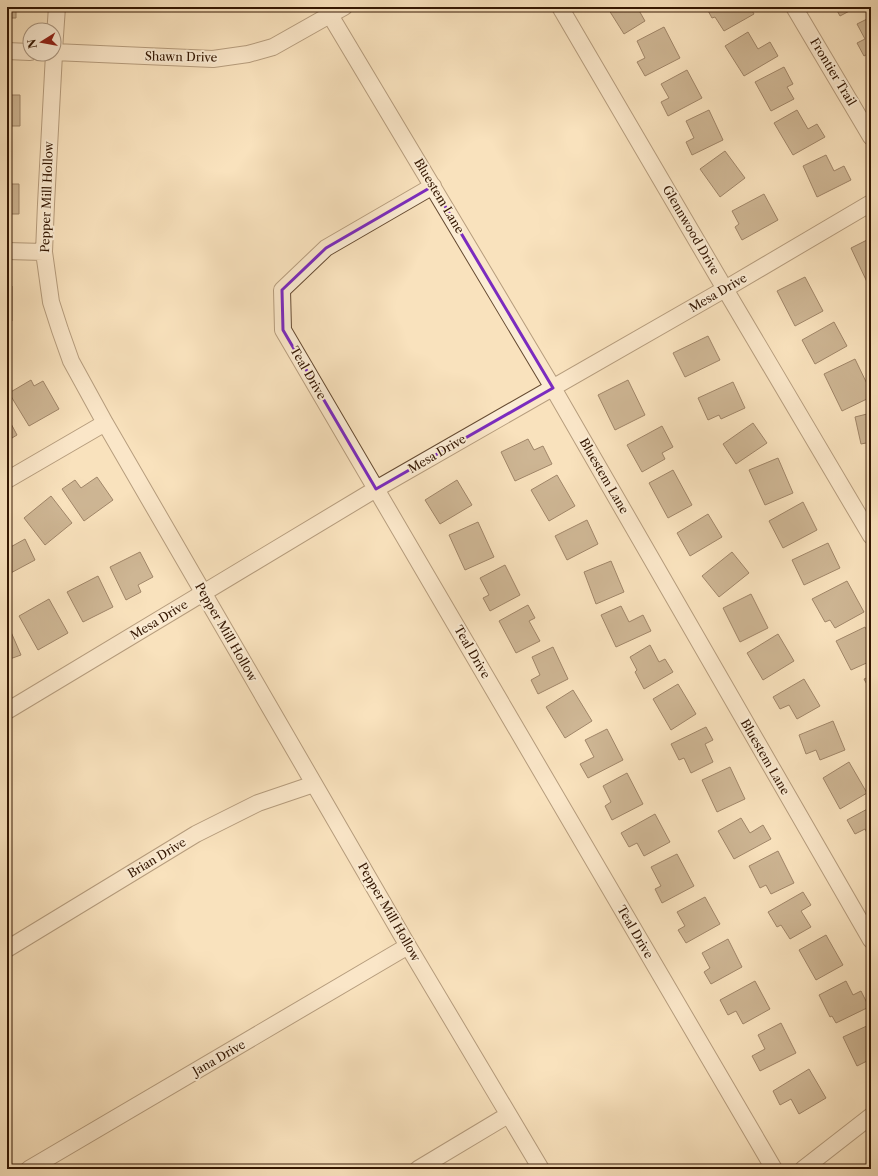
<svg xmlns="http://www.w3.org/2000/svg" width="878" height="1176" font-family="'Libre Caslon Text',serif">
	<rect width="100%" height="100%" fill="#f9e2bd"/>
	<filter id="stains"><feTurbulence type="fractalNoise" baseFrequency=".005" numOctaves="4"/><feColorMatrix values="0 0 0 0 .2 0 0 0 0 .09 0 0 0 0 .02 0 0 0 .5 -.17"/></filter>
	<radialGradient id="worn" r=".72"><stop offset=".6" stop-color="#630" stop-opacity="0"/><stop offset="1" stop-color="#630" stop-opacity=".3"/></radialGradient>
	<!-- building -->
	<path fill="#9a8163" stroke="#341702" d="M7,7H16V18H7Z
		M607,7H637L645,21L624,34Z
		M706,7H750L754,14L724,31L715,17L712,18Z
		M835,7H857L840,16Z
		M871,17V52L864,56L857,43L865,39L857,24Z
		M664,27L680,58L645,76L637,62L645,58L637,41Z
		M748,32L758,49L770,42L778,56L744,76L725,46Z
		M784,67L793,84L787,87L794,99L771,111L755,82Z
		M687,70L702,98L668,116L661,102L669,98L661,84Z
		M7,95H20V126H7Z
		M709,110L723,140L692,155L686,142L694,138L686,121Z
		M797,110L808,129L817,124L825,137L793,155L774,123Z
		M725,151L745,178L720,197L700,169Z
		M826,155L834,171L844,166L851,180L817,197L803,166Z
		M7,184H19V214H7Z
		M764,194L778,220L742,240L735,227L739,224L732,211Z
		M871,238V281L867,282L851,248Z
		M805,277L823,311L795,326L777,291Z
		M7,286H12V321H7Z
		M834,322L847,346L815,364L802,340Z
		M708,336L720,360L685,377L673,353Z
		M855,359L871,392V397L842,411L824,374Z
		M31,380L34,386L43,381L59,409L29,426L9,393Z
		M628,380L645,415L615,430L598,395Z
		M733,382L745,408L721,419L719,415L708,420L698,398Z
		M871,413V442L861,444L855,417Z
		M7,416L17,435L7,441Z
		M753,423L767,443L736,464L723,444Z
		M662,426L673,447L662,453L665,459L642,472L627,445Z
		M528,439L534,450L543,446L552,464L515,481L501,452Z
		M778,458L793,493L765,505L749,470Z
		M673,470L692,505L668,518L649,483Z
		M557,475L575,506L549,521L531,490Z
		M97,477L113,500L84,521L62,489L75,480L81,488Z
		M457,480L472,505L440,524L425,500Z
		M51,496L72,523L45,545L24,518Z
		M803,502L817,530L783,548L769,521Z
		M708,514L722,537L690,556L677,533Z
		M587,520L598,544L567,560L555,536Z
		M478,522L494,557L465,570L449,535Z
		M25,539L35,560L7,575V549Z
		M828,543L840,568L804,585L792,560Z
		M140,552L153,577L138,585L141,592L126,600L110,567Z
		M732,552L749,573L719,597L702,576Z
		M611,561L624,592L596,604L584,572Z
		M505,565L520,595L490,611L483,598L489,595L480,578Z
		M98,576L113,607L83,622L67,592Z
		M847,581L864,612L835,628L830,620L825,622L812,599Z
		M751,594L768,628L740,642L723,608Z
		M49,599L68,633L38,650L19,616Z
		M528,605L535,618L529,621L540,641L516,653L499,621Z
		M621,606L629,622L643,615L651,631L616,647L601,615Z
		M865,627L871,639V661L851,670L836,641Z
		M11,632L21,655L7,660V634Z
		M778,634L794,661L763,680L747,653Z
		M650,645L659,662L665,659L673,672L644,689L635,672L637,670L630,657Z
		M553,647L568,679L538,694L531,680L540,675L532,657Z
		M871,676V692L864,679Z
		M804,679L820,706L797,719L789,705L780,709L773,697Z
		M678,684L696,714L671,730L653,699Z
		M573,690L592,721L565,738L546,707Z
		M833,721L845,750L820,760L816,750L806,754L799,735Z
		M706,727L713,740L705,744L713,762L691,773L684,758L679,760L671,744Z
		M607,729L623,760L588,778L580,764L594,757L585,740Z
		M849,762L867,793L840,809L823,778Z
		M730,767L745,799L717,812L702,780Z
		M627,773L643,804L612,820L605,806L611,802L603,786Z
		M871,807V841L865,829L855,834L847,820Z
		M655,814L670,842L644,856L637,843L629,847L621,833Z
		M741,818L750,833L763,825L771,839L734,859L718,831Z
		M778,851L794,883L771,894L766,885L760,888L749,866Z
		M677,854L694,886L662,903L655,889L661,886L651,867Z
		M803,892L811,905L801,911L811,927L790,939L781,925L777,927L768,912Z
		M705,897L720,924L686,943L678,930L685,926L677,912Z
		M826,935L843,965L816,980L799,950Z
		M728,939L742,967L711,984L704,972L710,968L702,953Z
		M755,981L770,1009L743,1024L736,1011L728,1015L720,1000Z
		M846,981L853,995L861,991L869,1007L836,1023L832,1016L830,1017L819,995Z
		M781,1023L796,1053L760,1071L752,1056L765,1049L758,1035Z
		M871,1024V1059L857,1066L843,1037Z
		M809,1069L826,1098L799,1114L791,1099L780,1105L773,1091Z"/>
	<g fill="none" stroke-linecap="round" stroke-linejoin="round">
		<defs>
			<path id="minor" d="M560,7L725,289L871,536
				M794,7L871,137
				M330,15L553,388L871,940
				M54,50L57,7
				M7,51L30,52
				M54,52L213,59L248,54L273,47L344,7
				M54,54L46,204L44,252L51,302L60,330L71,361L105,423L408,946L541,1169
				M433,186L326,248L282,290L283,330L774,1169
				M7,251L44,252
				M7,480L105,423
				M7,711L376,489L725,289L871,203
				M7,949L196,834L258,803L314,784
				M29,1169L408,946
				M418,1169L508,1115
				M803,1169L871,1116"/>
		</defs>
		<!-- minor casing -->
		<use href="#minor" stroke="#654a31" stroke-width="18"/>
		<!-- minor -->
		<use href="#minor" stroke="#fbecd4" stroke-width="16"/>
	</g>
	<!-- marked area -->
	<path d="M0 0H878V1176H0ZM433,186L553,388L376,489L283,330L282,290L326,248Z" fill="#f9e2bd" fill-opacity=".55" fill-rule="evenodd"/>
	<path fill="none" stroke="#7b2cbf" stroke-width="3" stroke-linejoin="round" d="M433,186L553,388L376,489L283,330L282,290L326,248Z"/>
	<g text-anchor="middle" stroke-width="4" stroke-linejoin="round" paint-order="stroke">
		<!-- street labels -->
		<g font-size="12" fill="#341702" stroke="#fbecd4">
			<text transform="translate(181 57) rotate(1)" y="4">Shawn Drive</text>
			<text transform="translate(833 72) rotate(59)" y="4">Frontier Trail</text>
			<text transform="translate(439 196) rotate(59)" y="4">Bluestem Lane</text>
			<text transform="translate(47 197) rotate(-88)" y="4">Pepper Mill Hollow</text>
			<text transform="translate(691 230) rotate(60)" y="4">Glennwood Drive</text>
			<text transform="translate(718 293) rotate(-30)" y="4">Mesa Drive</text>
			<text transform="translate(308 373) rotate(60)" y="4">Teal Drive</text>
			<text transform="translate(437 454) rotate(-30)" y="4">Mesa Drive</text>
			<text transform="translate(604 476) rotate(60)" y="4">Bluestem Lane</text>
			<text transform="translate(159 620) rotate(-31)" y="4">Mesa Drive</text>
			<text transform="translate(226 632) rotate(60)" y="4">Pepper Mill Hollow</text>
			<text transform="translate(472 652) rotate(60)" y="4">Teal Drive</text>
			<text transform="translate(765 757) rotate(60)" y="4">Bluestem Lane</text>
			<text transform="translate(157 858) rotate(-31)" y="4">Brian Drive</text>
			<text transform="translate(389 912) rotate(60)" y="4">Pepper Mill Hollow</text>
			<text transform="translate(635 932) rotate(60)" y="4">Teal Drive</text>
			<text transform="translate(219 1058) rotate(-30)" y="4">Jana Drive</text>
		</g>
	</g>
	<!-- margin -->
	<rect width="878" height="1176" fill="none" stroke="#f9e2bd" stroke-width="24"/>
	<rect x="8" y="8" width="862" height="1160" fill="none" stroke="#341702" stroke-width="2"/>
	<rect x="12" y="12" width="854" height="1152" fill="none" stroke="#341702"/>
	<!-- north arrow -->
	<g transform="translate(42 42) rotate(259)"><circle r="19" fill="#fbecd4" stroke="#ab9780"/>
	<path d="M0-3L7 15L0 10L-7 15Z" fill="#8f2418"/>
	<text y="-6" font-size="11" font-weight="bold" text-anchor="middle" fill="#341702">N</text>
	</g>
	<rect width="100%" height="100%" filter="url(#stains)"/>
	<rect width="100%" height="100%" fill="url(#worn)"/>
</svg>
